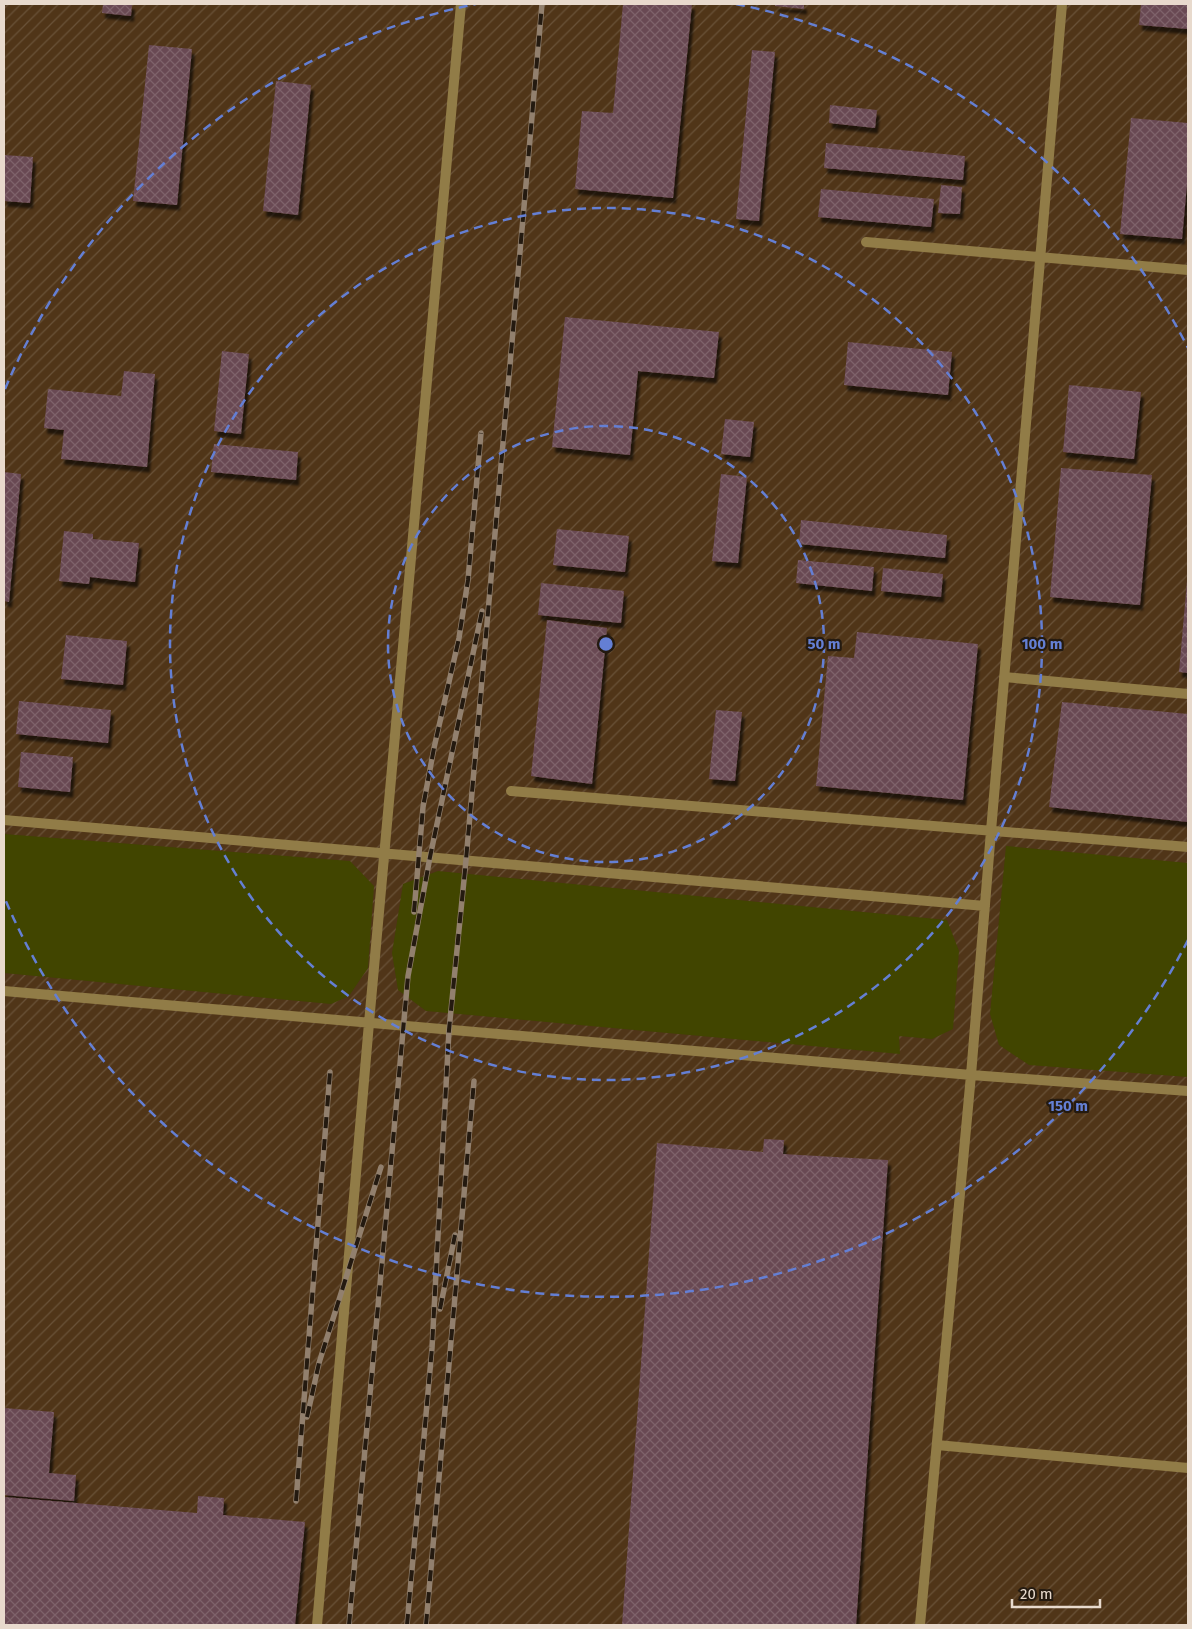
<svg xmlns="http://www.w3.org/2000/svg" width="1192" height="1629" font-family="'Fira Sans',sans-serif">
	<defs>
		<pattern id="industrial-furrows" width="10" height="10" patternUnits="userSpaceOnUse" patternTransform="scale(1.25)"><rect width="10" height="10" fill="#503518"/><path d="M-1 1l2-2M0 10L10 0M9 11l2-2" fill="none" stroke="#695238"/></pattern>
		<pattern id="building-cross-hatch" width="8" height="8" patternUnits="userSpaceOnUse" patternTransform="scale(1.25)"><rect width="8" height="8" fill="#694852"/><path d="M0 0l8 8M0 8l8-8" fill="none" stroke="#7e626a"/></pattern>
		<filter id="shadow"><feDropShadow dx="3" dy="5.5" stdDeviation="1" flood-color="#0009"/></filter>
	</defs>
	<rect width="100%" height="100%" fill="#463019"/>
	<!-- industrial -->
	<path fill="url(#industrial-furrows)" d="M4,4H1188V1625H4Z"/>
	<!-- grass -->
	<path fill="#414500" d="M4,834L350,861L374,886L368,968L349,996L331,1004L4,973Z
		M1006,846L1188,863V1077L1029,1065L999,1045L990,1014Z
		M438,871L947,920L959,951L953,1029L932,1039L899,1036L900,1054L426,1011L398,990L392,953L403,884Z"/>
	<!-- building -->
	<path fill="url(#building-cross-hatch)" filter="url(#shadow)" d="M103,4H132L131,16L102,13Z
		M623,4H692L673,198L575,189L582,111L613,113Z
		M775,4H804V9L775,6Z
		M1141,4H1188V29L1139,25Z
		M149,45L192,49L177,205L133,201Z
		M752,50L775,52L759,221L736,219Z
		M276,81L311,85L298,215L263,211Z
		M830,105L877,110L875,128L829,123Z
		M1131,118L1188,123V173L1182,239L1120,234Z
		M826,143L965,156L963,180L824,168Z
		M4,155L33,157L30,203L4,201Z
		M941,185L962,187L960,214L938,213Z
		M821,189L934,199L931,227L818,217Z
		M565,317L719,332L714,378L638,371L630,455L552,447Z
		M848,342L952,352L948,395L844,385Z
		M222,351L249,354L241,434L214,431Z
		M124,371L155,374L147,467L61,459L64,430L44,428L48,389L121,396Z
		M1069,385L1141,392L1134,459L1063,452Z
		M725,419L754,422L750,457L721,454Z
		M214,444L298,452L296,480L211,472Z
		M1061,468L1152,475L1140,605L1050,597Z
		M4,472L21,474L9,602L4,601Z
		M721,474L747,477L738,563L712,561Z
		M801,520L947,535L945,558L799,544Z
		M557,529L629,536L625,572L553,565Z
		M64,531L93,534V539L139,543L135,582L90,577L89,584L59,581Z
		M798,560L874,567L872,591L796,583Z
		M883,568L943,574L941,597L881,591Z
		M1187,581H1188V673L1179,672Z
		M541,583L624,591L621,623L538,615Z
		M547,620L607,628L592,784L531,776Z
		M857,632L978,644L963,800L816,786L828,656L854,658Z
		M66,635L127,641L123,685L61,679Z
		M19,701L111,710L108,743L16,734Z
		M1062,702L1188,714V822L1049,807Z
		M716,710L742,712L735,781L709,779Z
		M21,752L73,757L70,792L18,787Z
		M764,1139L784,1140L783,1154L888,1160L856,1625H622L657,1143L763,1152Z
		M4,1408L54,1412L49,1473L76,1475L74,1501L4,1495Z
		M198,1496L224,1498L223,1515L305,1522L295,1625H4V1497L197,1513Z"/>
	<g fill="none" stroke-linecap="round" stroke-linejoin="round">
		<!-- service -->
		<path stroke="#917c47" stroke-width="10" d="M866,242L1188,270
			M1004,677L1188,694
			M511,791L1188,847
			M4,820L985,906
			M4,991L971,1075L1188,1091
			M937,1445L1188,1468
			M317,1625L369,1023L461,4
			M920,1625L971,1075L991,831L1062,4"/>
		<defs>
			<path id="rail" d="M414,912L423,807L434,748L459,638L468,580L481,433
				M440,1309L455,1235
				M307,1417L319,1363L381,1167
				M296,1501L330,1072
				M349,1625L408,976L430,857L482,611
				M407,1625L432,1348L449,1030L466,860L542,4
				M426,1625L474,1081"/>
		</defs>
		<!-- rail casing -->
		<use href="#rail" stroke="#92806e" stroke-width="5.5"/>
		<!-- rail -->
		<use href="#rail" stroke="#241a10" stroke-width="4" stroke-dasharray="11" stroke-linecap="butt"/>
	</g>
	<!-- distance rings -->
	<g fill="none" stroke="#647fd4" stroke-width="2.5" stroke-dasharray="9 6">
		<circle cx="606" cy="644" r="218"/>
		<circle cx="606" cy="644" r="436"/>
		<path d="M1188 940A653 653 0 0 1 5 899M5 389A653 653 0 0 1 476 4M736 4A653 653 0 0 1 1188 348"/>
	</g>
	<circle cx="606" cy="644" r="8" fill="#647fd4" stroke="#241a10" stroke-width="2.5"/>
	<g font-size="15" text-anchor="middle" font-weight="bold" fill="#647fd4" stroke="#241a10" stroke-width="4.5" stroke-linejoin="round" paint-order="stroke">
		<text x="824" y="649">50 m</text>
		<text x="1042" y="649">100 m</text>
		<text x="1068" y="1111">150 m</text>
	</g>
	<!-- border -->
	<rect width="1192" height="1629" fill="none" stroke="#e8dacd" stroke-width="10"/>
	<!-- scale -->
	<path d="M1012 1599v8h88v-8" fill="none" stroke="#e8dacd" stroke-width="2.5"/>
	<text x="1020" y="1599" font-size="15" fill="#e8dacd" stroke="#241a10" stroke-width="4" paint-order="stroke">20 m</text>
</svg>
